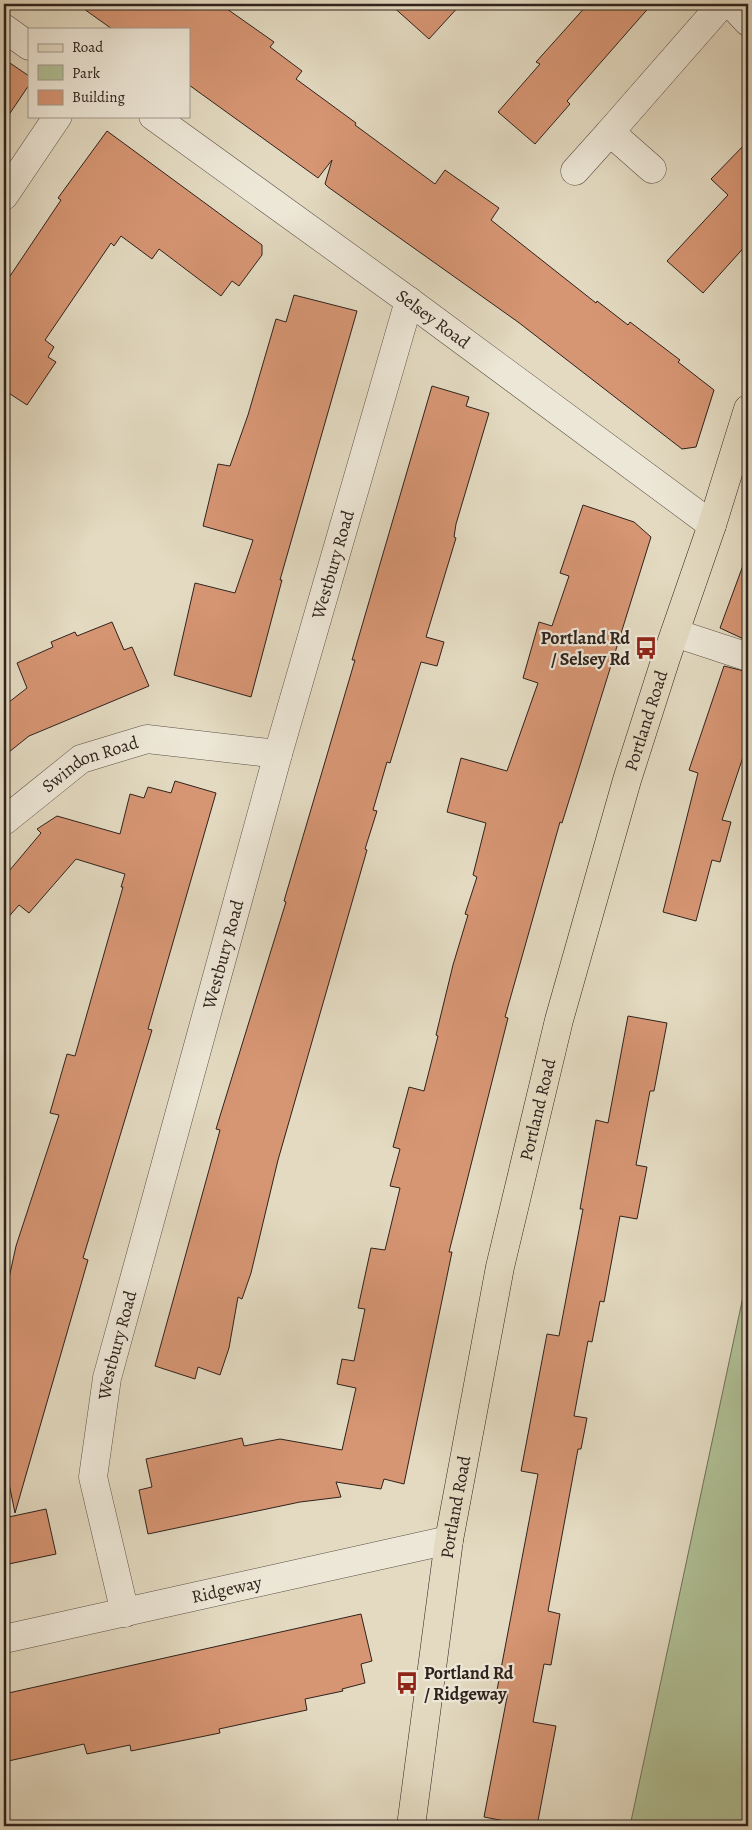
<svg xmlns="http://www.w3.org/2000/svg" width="752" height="1830" font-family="Alegreya,serif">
	<rect width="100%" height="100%" fill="#e3dac1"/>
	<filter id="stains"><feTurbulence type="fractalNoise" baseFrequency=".004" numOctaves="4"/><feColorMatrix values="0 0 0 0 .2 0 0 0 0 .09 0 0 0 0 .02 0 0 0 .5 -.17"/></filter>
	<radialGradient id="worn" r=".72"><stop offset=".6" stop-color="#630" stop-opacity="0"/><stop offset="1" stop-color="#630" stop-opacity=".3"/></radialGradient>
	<!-- green -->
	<path fill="#b0c096" stroke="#70715a" d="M748,1274V1826H630L747,1278Z"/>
	<!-- building -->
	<path fill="#d69573" stroke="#2f221d" d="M77,4H220L274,42L270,47L302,71L296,79L356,123L355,125L435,184L445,170L499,208L491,220L596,303L597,301L628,325L630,322L680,360L678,362L714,390L696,447L682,449L518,322L328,187L325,184L332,160L318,178L189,85V29H112Z
		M390,4H461L429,39Z
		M588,4H652L567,101L570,104L535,144L498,112L540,64L536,62Z
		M4,59L29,76V85L4,122Z
		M107,131L262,245V255L239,286L232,281L221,296L159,249L152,259L121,236L114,246L111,243L45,340L54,347L48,357L56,362L27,405L4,390V285L61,200L58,198Z
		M748,141V243L703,293L667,261L728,195L711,179Z
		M294,295L357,311L280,580H282L251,697L174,675L195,583L235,593L253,540L203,526L218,464L230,466L248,415L276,319L286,322Z
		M432,386L469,397L466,406L489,413L456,524L454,537L456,538L426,637L444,642L437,666L421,662L390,763L387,762L373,810L377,811L365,849L367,850L278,1160L251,1273L242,1299L238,1297L229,1348L220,1375L198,1367L195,1379L155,1366L220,1130L216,1129L286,902L284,901L355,660H352Z
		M583,505L634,522L651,537L562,823L560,822L505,1017L508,1018L449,1252H452L404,1484L384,1479L381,1489L336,1482L341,1497L300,1502L148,1534L139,1490L152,1487L146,1459L242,1438L244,1446L280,1439L342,1450L356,1388L337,1384L342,1359L354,1361L365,1309L358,1308L371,1248L385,1250L400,1188L390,1186L400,1149L393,1147L409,1087L424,1091L438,1036L436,1035L453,965L468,915L465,914L477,877L473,875L486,823L447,812L461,758L507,771L538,683L523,678L539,622L552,626L569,576L560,573Z
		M745,560L748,561V641L720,628Z
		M112,622L124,650L132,647L149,686L29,736L4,756V706L27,688L17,663L53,647L51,642L75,632L77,636Z
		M724,666L748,672V742L722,820L731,822L720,862L712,860L696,921L663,912L698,773L689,770Z
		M175,781L216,793L148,1029L152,1030L83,1258L88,1260L15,1513L4,1459V1301L16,1246L59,1115L50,1113L67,1054L75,1056L123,887H121L125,874L76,859L29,913L19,905L4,922V877L41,833L37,829L57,816L120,834L130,794L144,798L148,787L171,793Z
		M628,1016L667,1023L654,1091H650L636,1165L647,1167L637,1219L620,1216L604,1302L600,1301L592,1342L588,1341L574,1416L587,1418L581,1449H578L548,1611L560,1614L551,1665L544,1664L533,1722L556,1726L537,1826H531L484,1817L508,1692L497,1690L538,1474L521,1471L547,1334L559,1336L583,1209H580L596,1120L608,1123Z
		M46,1509L56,1554L4,1565V1518Z
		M361,1614L372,1661L361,1664L365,1683L342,1689L343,1691L305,1699L307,1710L219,1729L220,1733L131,1751L130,1745L87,1754L84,1744L4,1762V1694Z"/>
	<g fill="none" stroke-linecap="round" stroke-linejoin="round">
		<defs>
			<g id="minor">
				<path d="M731,4L748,22"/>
				<path d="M4,28L29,46"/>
				<path id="s1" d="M153,116L409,301L712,525"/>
				<path d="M652,169L610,132L722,4"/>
				<path d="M575,171L610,132"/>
				<path d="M4,196L58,116"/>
				<path d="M675,633L748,657"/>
				<path id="s2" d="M4,821L81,759L147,739L278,754"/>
				<path id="s3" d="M125,1613L93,1477L107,1378L278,754L409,301"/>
				<path id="s4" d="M4,1639L449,1540"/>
			</g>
			<g id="major">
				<path id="s5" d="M411,1826L449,1540L500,1267L559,1020L627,780L666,658L712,525L748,409"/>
			</g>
		</defs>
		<!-- minor casing -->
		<use href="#minor" stroke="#5c5046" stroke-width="29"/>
		<!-- major casing -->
		<use href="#major" stroke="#2f221d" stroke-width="29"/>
		<!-- minor -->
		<use href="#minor" stroke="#ede7d7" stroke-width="28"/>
		<!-- major -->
		<use href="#major" stroke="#e3dac1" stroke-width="28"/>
	</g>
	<!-- icons -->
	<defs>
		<symbol id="bus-bare" viewBox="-9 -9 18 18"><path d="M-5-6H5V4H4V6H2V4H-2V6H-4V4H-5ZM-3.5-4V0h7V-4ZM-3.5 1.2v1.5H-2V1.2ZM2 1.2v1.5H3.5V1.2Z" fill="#8f2418" stroke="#ede7d7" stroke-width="2.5" paint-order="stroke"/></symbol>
	</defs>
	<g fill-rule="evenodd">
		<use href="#bus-bare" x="630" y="632" width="32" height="32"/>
		<use href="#bus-bare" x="391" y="1667" width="32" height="32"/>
	</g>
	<g text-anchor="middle" stroke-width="4.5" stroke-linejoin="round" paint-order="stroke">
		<!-- street labels -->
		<g font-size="18" fill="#2f221d" stroke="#ede7d7">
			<text dy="6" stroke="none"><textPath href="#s1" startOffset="346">Selsey Road</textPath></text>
			<text dy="6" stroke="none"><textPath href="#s3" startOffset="1084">Westbury Road</textPath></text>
			<text dy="6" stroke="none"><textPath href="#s5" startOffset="1132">Portland Road</textPath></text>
			<text dy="6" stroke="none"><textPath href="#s2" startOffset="105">Swindon Road</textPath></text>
			<text dy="6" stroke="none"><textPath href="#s3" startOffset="679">Westbury Road</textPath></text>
			<text dy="6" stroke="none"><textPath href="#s5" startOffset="728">Portland Road</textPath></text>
			<text dy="6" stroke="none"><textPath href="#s3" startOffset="274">Westbury Road</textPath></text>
			<text dy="6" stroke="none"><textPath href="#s5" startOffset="322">Portland Road</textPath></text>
			<text dy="6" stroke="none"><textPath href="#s4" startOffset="228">Ridgeway</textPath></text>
		</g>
		<!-- poi labels -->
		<g font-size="18" font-weight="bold" fill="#2f221d" stroke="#ede7d7" text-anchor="end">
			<text x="630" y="644">Portland Rd<tspan x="630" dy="21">/ Selsey Rd</tspan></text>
			<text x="424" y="1679" text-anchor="start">Portland Rd<tspan x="424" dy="21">/ Ridgeway</tspan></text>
		</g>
	</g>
	<!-- margin -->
	<rect width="752" height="1830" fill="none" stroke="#e3dac1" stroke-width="20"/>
	<rect x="5" y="5" width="742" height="1820" fill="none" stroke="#2f221d" stroke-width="2.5"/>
	<rect x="10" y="10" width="732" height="1810" fill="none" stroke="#2f221d"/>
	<!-- legend -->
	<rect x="28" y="28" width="162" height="90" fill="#ede7d7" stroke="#a1988d"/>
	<rect x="38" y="44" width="25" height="8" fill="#e3dac1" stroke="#a1988d"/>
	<text x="72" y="52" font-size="15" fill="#2f221d">Road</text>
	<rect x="38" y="65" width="25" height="15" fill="#b0c096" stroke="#a1988d"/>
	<text x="72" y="78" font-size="15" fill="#2f221d">Park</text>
	<rect x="38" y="90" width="25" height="15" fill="#d69573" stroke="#a1988d"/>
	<text x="72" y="102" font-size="15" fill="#2f221d">Building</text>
	<rect width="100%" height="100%" filter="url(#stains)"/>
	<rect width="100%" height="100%" fill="url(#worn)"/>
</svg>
